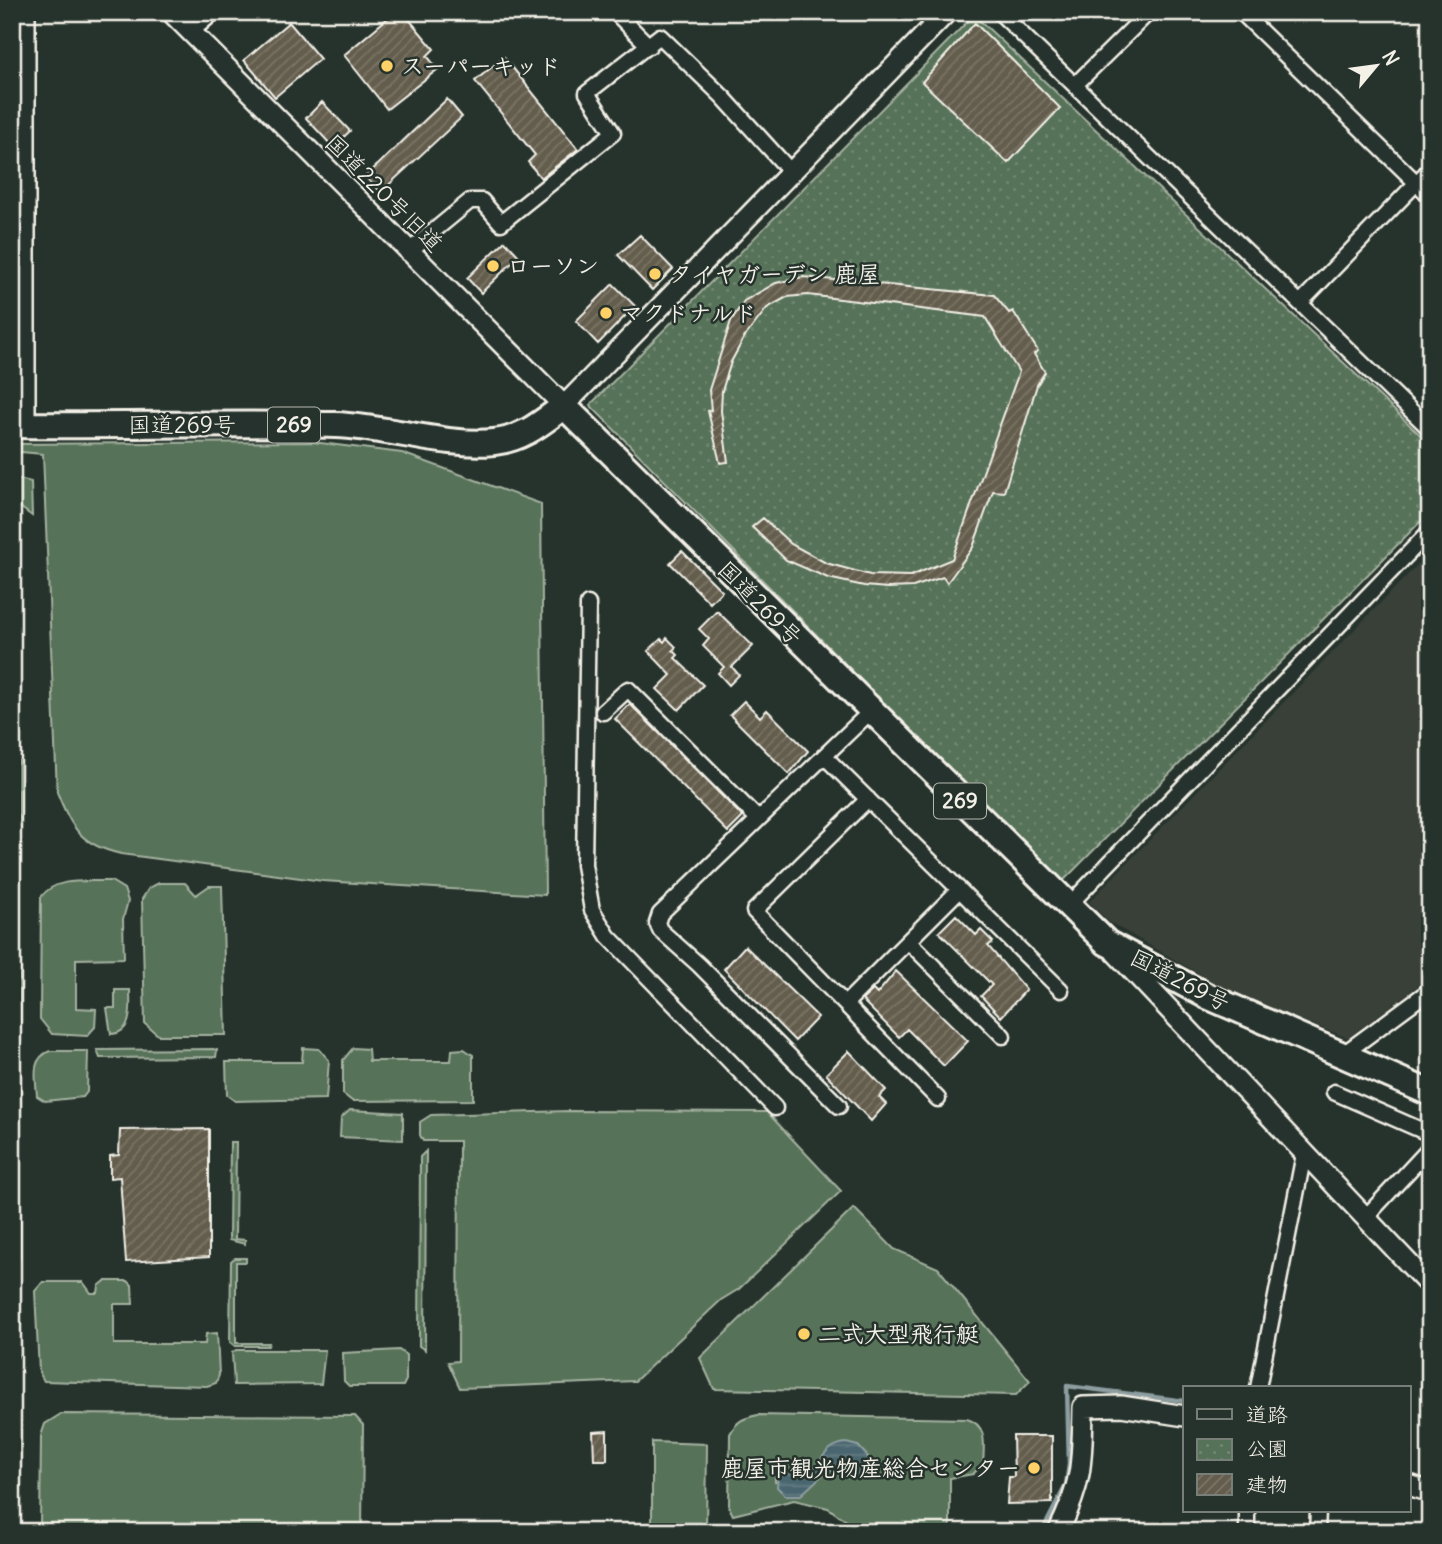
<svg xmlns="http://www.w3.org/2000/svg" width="1442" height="1544" font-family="Delius,'Klee One',sans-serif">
	<defs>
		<pattern id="park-dots" width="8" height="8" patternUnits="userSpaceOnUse" patternTransform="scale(1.75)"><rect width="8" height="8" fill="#567258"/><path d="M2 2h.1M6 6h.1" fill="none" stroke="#6f8770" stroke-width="1.8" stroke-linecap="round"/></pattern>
		<pattern id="water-rules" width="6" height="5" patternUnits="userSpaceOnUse" patternTransform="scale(1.75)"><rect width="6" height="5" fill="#4a6670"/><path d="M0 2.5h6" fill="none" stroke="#657c84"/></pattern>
		<pattern id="building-hatch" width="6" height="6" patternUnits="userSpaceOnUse" patternTransform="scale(1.75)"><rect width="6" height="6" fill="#645d4d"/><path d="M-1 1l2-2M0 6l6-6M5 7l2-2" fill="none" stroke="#7b7567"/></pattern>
	</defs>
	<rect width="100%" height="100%" fill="#26332d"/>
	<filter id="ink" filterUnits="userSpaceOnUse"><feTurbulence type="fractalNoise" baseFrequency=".0143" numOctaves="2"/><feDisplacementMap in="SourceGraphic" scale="14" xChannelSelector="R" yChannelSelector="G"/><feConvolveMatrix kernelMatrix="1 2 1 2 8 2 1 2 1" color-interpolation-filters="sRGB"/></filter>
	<g filter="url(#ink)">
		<!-- built -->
		<path fill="#394037" d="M1430,552V977L1348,1038L1236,995L1109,922L1089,902Z"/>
		<!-- grass -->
		<path fill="#567258" stroke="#a5b2a0" stroke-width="2" fill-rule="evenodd" d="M312,442L402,453L541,504L545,895L323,881L121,854C81,845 72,829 57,792L43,454L21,452L13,458L15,478L31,482L32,516L12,501V444Z
			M12,756L19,761L20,1021L14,1035Z
			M111,881L124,889L128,901L123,919L124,958L76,959V1008L96,1009L95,1027L87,1036L52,1034L40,1019L41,897C56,876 88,882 111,881Z
			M159,883H185L196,895L209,886H222L226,1035H158L145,1024L142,899L149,888Z
			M115,990H130C130,1007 134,1033 111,1034L107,1008H115Z
			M303,1048L319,1049L329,1060L326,1099L235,1101L227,1095L226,1062H302Z
			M353,1048L368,1049L369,1061H451L452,1050L464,1049L473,1055V1100L352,1101L343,1094V1060Z
			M213,1049L217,1050L216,1057L100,1058L97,1050Z
			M50,1051H88L87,1092L83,1097L45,1101L37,1096C36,1078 30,1059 50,1051Z
			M12,1055L20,1065L21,1173H12Z
			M350,1110L403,1113V1140L340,1137L341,1118Z
			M569,1111L767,1112L841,1191L739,1289L721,1300L635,1381L460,1388L448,1362L458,1361L459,1141H423L420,1135V1122L431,1115Z
			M230,1142H236L235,1239L245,1240V1244L229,1240Z
			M426,1151L425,1350L419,1346L420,1157Z
			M17,1179L20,1183V1258L18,1263L12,1264V1180Z
			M854,1208L894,1249L938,1268L1030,1381L1016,1395L714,1389L700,1358Z
			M235,1258H246V1262H236V1343H269L268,1346H235L230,1342L231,1261Z
			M12,1270H17L18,1355L12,1371Z
			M105,1281H128L132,1285L133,1304H114V1344H205L206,1334L217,1333L219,1375L216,1383L207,1386L44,1381L39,1372L35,1291L43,1282H83L91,1293H98L99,1286Z
			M236,1350H325L321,1384L234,1385L232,1353Z
			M399,1350L406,1355V1380L403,1386H349L344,1381L343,1353Z
			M12,1411L19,1421L20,1532H12Z
			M61,1414L355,1416L363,1425L362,1532H40L41,1436L45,1424Z
			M758,1415L967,1419C988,1425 984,1445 983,1464L973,1474L950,1478V1532H862L828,1508L794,1500L733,1515L729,1507L730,1434C737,1420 744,1418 758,1415ZM858,1446L868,1457L860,1477L854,1478L852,1474L842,1476L829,1469L821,1476L775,1482V1476L782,1471L806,1474Z
			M652,1442L707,1444L706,1532H652Z"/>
		<!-- park -->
		<path fill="url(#park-dots)" stroke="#a5b2a0" stroke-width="2" d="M974,15L1430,444V512L1061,883L590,405Z"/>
		<!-- water -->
		<path fill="url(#water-rules)" stroke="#8e9ea0" stroke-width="2" d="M846,1443L858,1446L868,1457V1469L865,1474L854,1478L852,1474L842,1476L829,1469L801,1495H785L777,1487L778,1473L812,1471C823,1458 827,1445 846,1443Z"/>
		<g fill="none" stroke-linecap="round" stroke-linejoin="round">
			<!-- stream -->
			<path stroke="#8e9ea0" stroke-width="4.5" d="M1042,1532L1066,1485L1069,1464L1067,1386L1185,1401"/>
		</g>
		<!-- building -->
		<path fill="url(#building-hatch)" stroke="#f4f1e8" stroke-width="2" d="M395,12H403L434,49L427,56L438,69L387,109L344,55Z
			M289,22L320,59L275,97L244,60Z
			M975,23L1060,108L1008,163L922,82Z
			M504,57L578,149L541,178L528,162L535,155L475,81Z
			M447,99L462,117L381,192L365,177Z
			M322,102L350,131L333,147L306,118Z
			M640,235L673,269L652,290L618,255Z
			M505,241L519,256L481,293L467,278Z
			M803,277L994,295L1009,313L1013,311L1038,351L1034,354L1045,372L1037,385L1004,492L993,491L973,547L947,583L943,577L913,587L888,588L864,586L828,578L786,560L752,527L763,518L791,544L826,563L870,575L911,576L952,559L1019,372L985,317L808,295L787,297L767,308L744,338L731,362L722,391L721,411L728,462L720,463L708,411L711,410L709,390L731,321L744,301L776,283Z
			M613,284L635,306L598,344L576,321Z
			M682,551L722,591L710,603L670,563Z
			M717,611L753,646L732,667L739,675L729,685L718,673L724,667L703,646L709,639L699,629Z
			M667,638L676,647L673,650L678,655L675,658L703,685L679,710L657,689L671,675L648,651L661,639L664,642Z
			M744,701L760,717L767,710L808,751L789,774L730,715Z
			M630,704L743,817L728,832L615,719Z
			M956,915L976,935L981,930L993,942L988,946L1026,990L1001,1017L981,996L992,985L939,932Z
			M745,946L818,1017L795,1041L724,969Z
			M896,971L968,1041L944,1066L907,1029L899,1037L862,1000L873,990L877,994Z
			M849,1051L886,1090L879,1097L886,1104L871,1121L826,1074Z
			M209,1129V1257L126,1262L120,1177L110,1178V1156L119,1155L120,1130Z
			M607,1431V1460H594L593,1432Z
			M1013,1436H1052V1503L1007,1504L1009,1477H1014Z"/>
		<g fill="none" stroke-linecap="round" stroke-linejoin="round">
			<defs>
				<path id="street" d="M615,12L649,46
					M999,12L1430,429
					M1241,12L1430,196
					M191,32L214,12
					M1075,85L1149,12
					M407,253L470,201H482L501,223L613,133L587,93L660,36L723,97L792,173
					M1300,303L1430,169
					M588,604L584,865L592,910L608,936L775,1108
					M603,712L628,689L757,818
					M824,756L1061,990
					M868,799L754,911L938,1099
					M1068,906L1430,531
					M908,941L1003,1036
					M846,1003L959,890
					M1342,1055L1430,990
					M1334,1092L1430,1134
					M839,1106L699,965L660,930L657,923L660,914L870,712
					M1365,1218L1430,1148
					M1258,1388L1304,1154
					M1247,1532V1511
					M1317,1532L1318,1511"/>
				<path id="secondary" d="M25,12V425
					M171,12L564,406L947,12
					M1115,952L1430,1286
					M1409,1485L1430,1492
					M1058,1532C1083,1482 1082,1461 1083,1407L1121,1406L1185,1416"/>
				<path id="highway" d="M12,425C120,426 228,423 336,425C387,427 447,447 494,442C523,439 541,423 564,406L1107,943L1207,996L1430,1093"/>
			</defs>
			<!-- street casing -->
			<use href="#street" stroke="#f4f1e8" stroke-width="19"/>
			<!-- secondary casing -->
			<use href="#secondary" stroke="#f4f1e8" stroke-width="24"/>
			<!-- highway casing -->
			<use href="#highway" stroke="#f4f1e8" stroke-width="30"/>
			<!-- street -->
			<use href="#street" stroke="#26332d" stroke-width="14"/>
			<!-- secondary -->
			<use href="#secondary" stroke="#26332d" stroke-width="19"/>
			<!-- highway -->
			<use href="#highway" stroke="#26332d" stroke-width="24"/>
		</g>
	</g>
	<!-- markers -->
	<g fill="#ffd166" stroke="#26332d" stroke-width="2.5">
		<circle cx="387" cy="66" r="7"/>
		<circle cx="493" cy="266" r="7"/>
		<circle cx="655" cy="274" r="7"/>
		<circle cx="606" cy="313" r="7"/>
		<circle cx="804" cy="1334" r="7"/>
		<circle cx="1034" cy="1468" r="7"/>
	</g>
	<g text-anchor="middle" stroke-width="5" stroke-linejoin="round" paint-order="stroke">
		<!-- shield labels -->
		<g fill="#26332d" stroke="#b6b8b0" stroke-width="2">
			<rect x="268" y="407.5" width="52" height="35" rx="5"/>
			<rect x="934" y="783.5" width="52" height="35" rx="5"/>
		</g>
		<g font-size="21" font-weight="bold" fill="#f4f1e8">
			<text x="294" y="432">269</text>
			<text x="960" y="808">269</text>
		</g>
		<!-- poi labels -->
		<g font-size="23" font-weight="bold" fill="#f4f1e8" stroke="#26332d" text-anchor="start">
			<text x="401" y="74">スーパーキッド</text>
			<text x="507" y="274">ローソン</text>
			<text x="669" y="282">タイヤガーデン 鹿屋</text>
			<text x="620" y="321">マクドナルド</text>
			<text x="818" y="1342">二式大型飛行艇</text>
			<text x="1020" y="1476" text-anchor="end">鹿屋市観光物産総合センター</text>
		</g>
		<!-- street labels -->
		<g font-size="23" fill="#f4f1e8" stroke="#26332d">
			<text transform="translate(384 193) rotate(45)" y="8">国道220号旧道</text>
			<text x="182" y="433">国道269号</text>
			<text transform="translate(760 603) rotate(45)" y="8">国道269号</text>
			<text transform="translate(1180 980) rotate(27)" y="8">国道269号</text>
		</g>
	</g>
	<!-- margin -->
	<rect width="1442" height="1544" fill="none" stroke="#26332d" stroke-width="42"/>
	<rect x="21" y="21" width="1400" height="1502" fill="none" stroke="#f4f1e8" stroke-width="2.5" filter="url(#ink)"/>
	<!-- legend -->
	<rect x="1183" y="1386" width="228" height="126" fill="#26332d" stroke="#787f78" stroke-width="2"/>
	<rect x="1197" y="1409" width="35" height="10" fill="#26332d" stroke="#787f78" stroke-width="2"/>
	<text x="1246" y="1422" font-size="21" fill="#f4f1e8">道路</text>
	<rect x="1197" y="1439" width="35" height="21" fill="url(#park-dots)" stroke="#787f78" stroke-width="2"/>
	<text x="1246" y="1456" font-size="21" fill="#f4f1e8">公園</text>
	<rect x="1197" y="1474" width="35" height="21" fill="url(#building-hatch)" stroke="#787f78" stroke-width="2"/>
	<text x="1246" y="1492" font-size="21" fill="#f4f1e8">建物</text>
	<!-- north arrow -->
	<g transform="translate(1376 66) rotate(61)" stroke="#26332d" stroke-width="5" paint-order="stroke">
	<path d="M0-5L12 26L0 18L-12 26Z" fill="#f4f1e8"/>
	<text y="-10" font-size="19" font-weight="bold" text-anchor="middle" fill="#f4f1e8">N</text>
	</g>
</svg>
